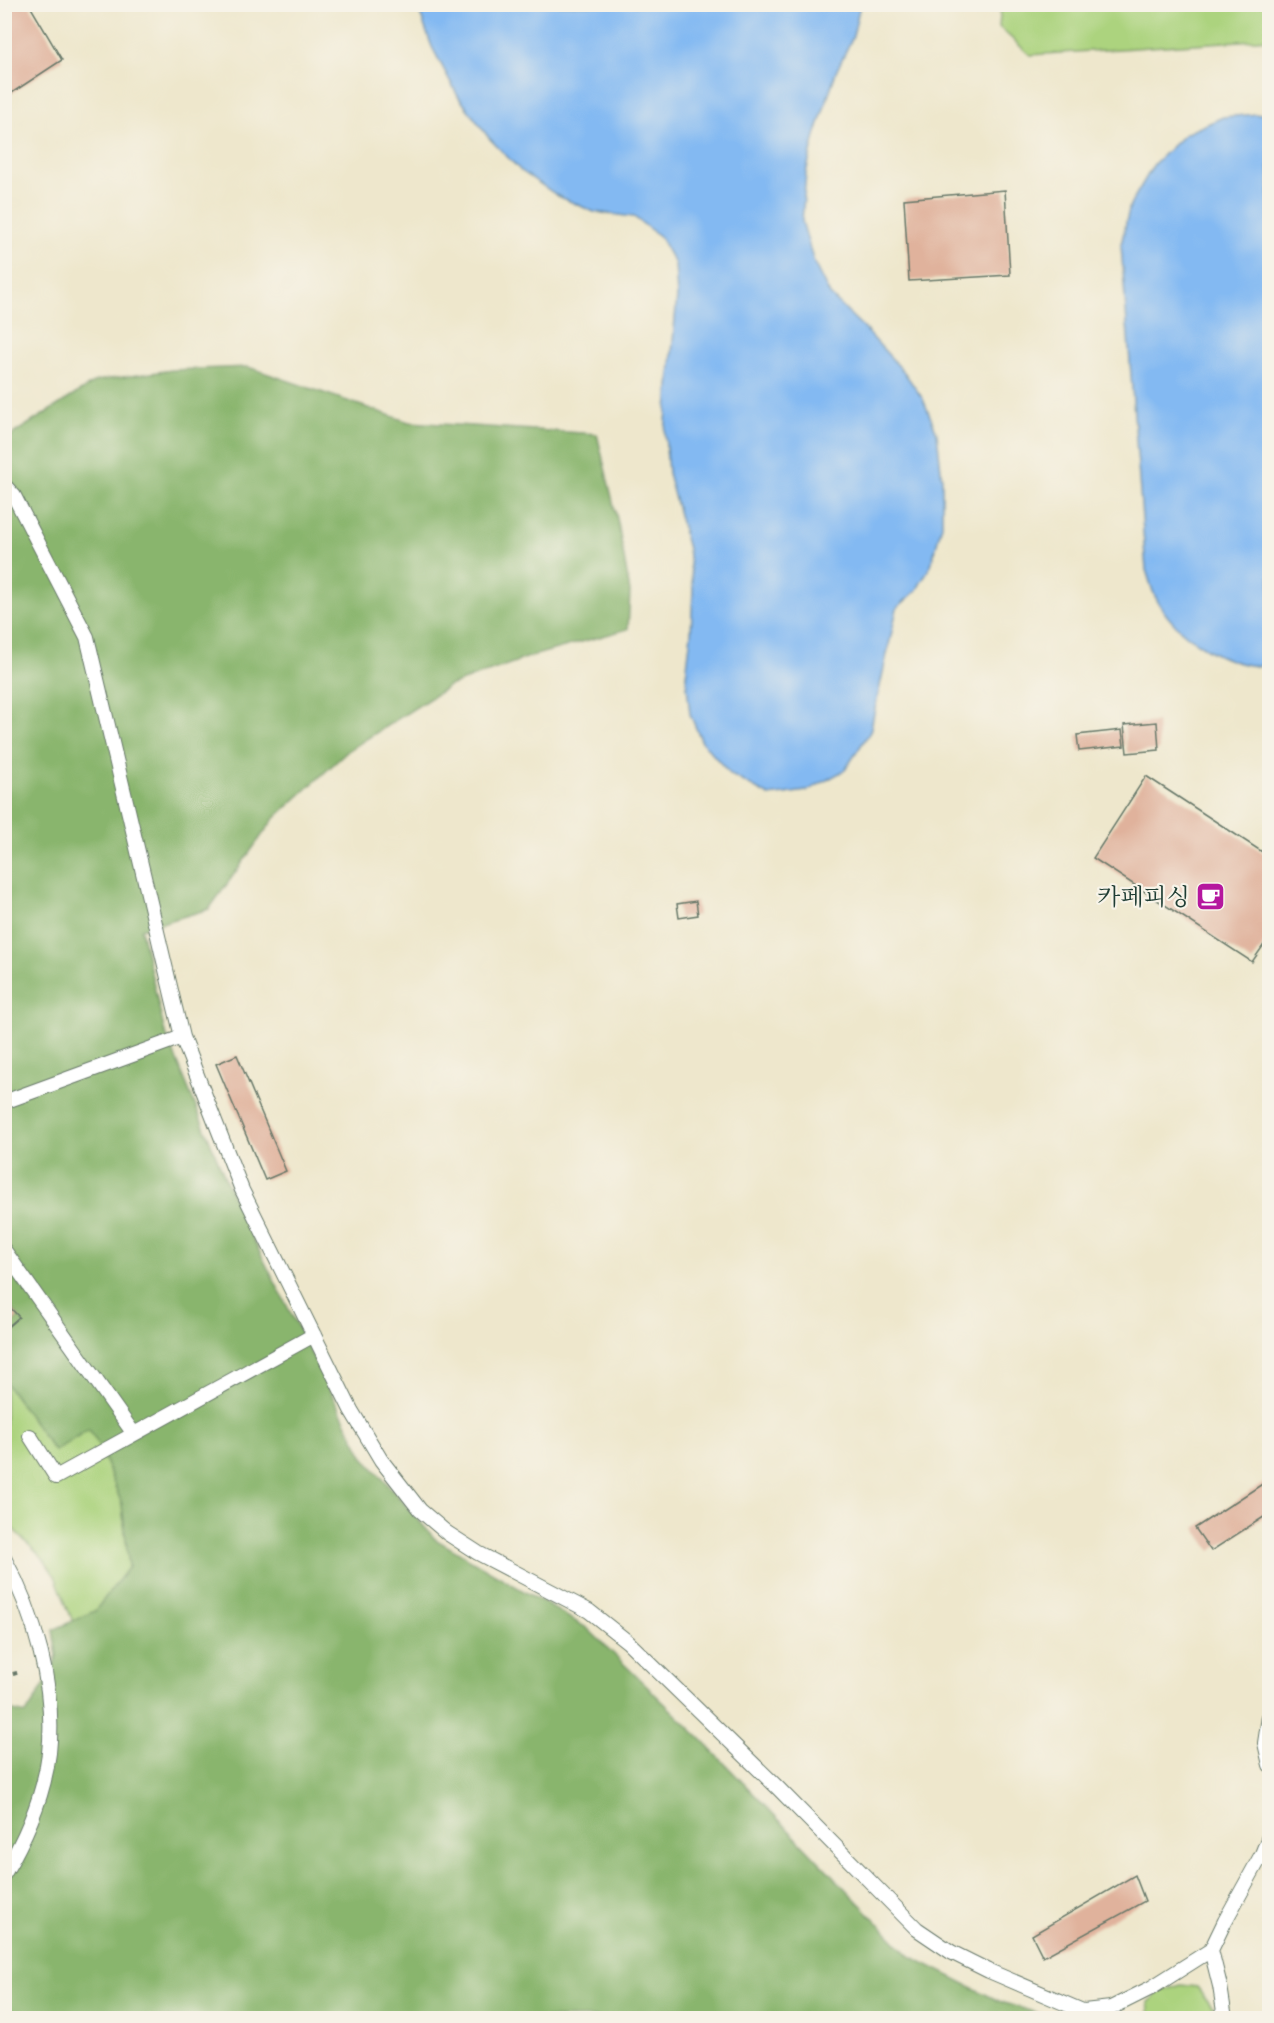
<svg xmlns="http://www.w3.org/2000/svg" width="1274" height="2023" font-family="'IM FELL DW Pica','Noto Serif KR',serif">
	<rect width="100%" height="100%" fill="#f7f3e8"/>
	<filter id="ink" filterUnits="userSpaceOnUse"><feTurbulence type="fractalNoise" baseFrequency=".0167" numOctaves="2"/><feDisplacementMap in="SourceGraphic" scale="12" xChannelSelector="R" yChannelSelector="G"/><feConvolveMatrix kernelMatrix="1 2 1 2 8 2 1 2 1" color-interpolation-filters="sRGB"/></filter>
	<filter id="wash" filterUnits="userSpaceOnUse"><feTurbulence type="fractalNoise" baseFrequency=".008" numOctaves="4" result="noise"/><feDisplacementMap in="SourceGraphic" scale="24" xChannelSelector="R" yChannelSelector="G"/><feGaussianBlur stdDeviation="1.35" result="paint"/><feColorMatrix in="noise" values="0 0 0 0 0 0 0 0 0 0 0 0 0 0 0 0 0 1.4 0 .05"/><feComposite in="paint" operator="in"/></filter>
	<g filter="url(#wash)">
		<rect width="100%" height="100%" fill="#eee7cc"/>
		<!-- green -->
		<path fill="#acd37e" stroke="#668859" stroke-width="1.5" d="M1001,5H1269V39L1030,55L999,27Z
			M5,1382L54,1451L89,1429L99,1445L122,1504L129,1567L95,1611L73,1622L55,1576L44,1560L5,1521Z
			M1181,1985L1197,1987L1214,2009L1211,2018H1150L1148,2002L1161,1991Z"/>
		<!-- forest -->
		<path fill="#89b56d" stroke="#547950" stroke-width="1.5" d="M248,367L409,422L597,434L618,523L630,592L628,629L532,656L449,686L349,750L273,820L209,909L141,929L164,1029L237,1207L363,1456L435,1539L587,1628L701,1739L910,1956L1001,2002L1053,2018H5V1709L26,1714L50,1676L57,1656L53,1630L95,1611L129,1567L122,1504L99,1445L89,1429L54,1451L5,1382V1330L19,1317L5,1301V439L96,381L172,370Z"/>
		<!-- water -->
		<path fill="#83b9f2" stroke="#517b93" stroke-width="1.5" d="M417,5H860L853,36L836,72L815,136L806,173L802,221L814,263L830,295L864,328L904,372L923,399L937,433L942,480V525L931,565L916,591L897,608L870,732L845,770L807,791L769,796L731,775L702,742L690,714L686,676L691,634L693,589L688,549L668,473L665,433L677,296L675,264L660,237L634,217L594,212L558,196L520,170L489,138L458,96L432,47Z
			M1269,113L1270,666C1227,669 1173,635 1155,596C1151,588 1149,578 1146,570L1121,245L1130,205L1154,164L1185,134L1223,117Z"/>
		<g id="blocks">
			<!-- building -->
			<path fill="#e0b29c" d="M7,4H29L62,60L4,98V21L8,18L4,13V6Z
				M1005,190L1010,275L909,281L904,199Z
				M1157,722L1159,750L1127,753L1124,725Z
				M1122,730L1124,746L1079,751L1077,735Z
				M1146,776L1270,857V936L1252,962L1093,858Z
				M696,901L698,915L679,918L677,904Z
				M237,1055L286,1171L265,1180L216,1064Z
				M4,1301L19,1317L4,1330Z
				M1270,1479V1513L1211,1551L1195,1528Z
				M1135,1875L1145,1901L1043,1957L1032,1935Z"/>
		</g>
	</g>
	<g filter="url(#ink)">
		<use href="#blocks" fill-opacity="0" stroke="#677869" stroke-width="1.5"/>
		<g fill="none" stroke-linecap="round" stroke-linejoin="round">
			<defs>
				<path id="lane" d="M4,485L14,496L87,637L182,1037L242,1190L351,1410L381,1460L420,1510L447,1533L478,1553L589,1611L628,1642L778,1788L917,1929L951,1952L989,1971L1099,2018
					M4,1102L182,1037
					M4,1250L134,1434
					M30,1436L56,1477L314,1335
					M4,1558C35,1614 56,1689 49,1753C44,1796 26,1837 4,1874
					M1270,1710L1265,1743L1270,1765
					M1084,2011L1111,2008L1151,1988L1211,1950
					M1225,2018L1220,1986L1211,1950L1225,1921L1262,1854L1270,1834"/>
			</defs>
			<!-- lane casing -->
			<use href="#lane" stroke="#677869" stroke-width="16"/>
			<!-- path -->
			<path stroke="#677869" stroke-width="4" stroke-dasharray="4.5 4.5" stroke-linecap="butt" d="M4,1676L21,1672"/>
			<!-- lane -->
			<use href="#lane" stroke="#fff" stroke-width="14"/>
		</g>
	</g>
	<!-- icons -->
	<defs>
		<symbol id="cafe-square" viewBox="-11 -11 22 22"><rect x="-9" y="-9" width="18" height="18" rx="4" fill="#b5179e" stroke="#f7f3e8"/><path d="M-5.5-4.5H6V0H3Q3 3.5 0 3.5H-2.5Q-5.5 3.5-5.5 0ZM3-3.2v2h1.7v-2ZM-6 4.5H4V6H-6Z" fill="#fff"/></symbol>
	</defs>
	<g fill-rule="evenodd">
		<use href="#cafe-square" x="1194" y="880" width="33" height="33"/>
	</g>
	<g text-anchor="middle" stroke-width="4.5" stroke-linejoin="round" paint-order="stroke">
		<!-- poi labels -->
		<g font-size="24" fill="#1f3d34" stroke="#f7f3e8" text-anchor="end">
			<text x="1190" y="905">카페피싱</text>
		</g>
	</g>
	<!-- margin -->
	<rect width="1274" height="2023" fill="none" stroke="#f7f3e8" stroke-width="24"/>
</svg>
